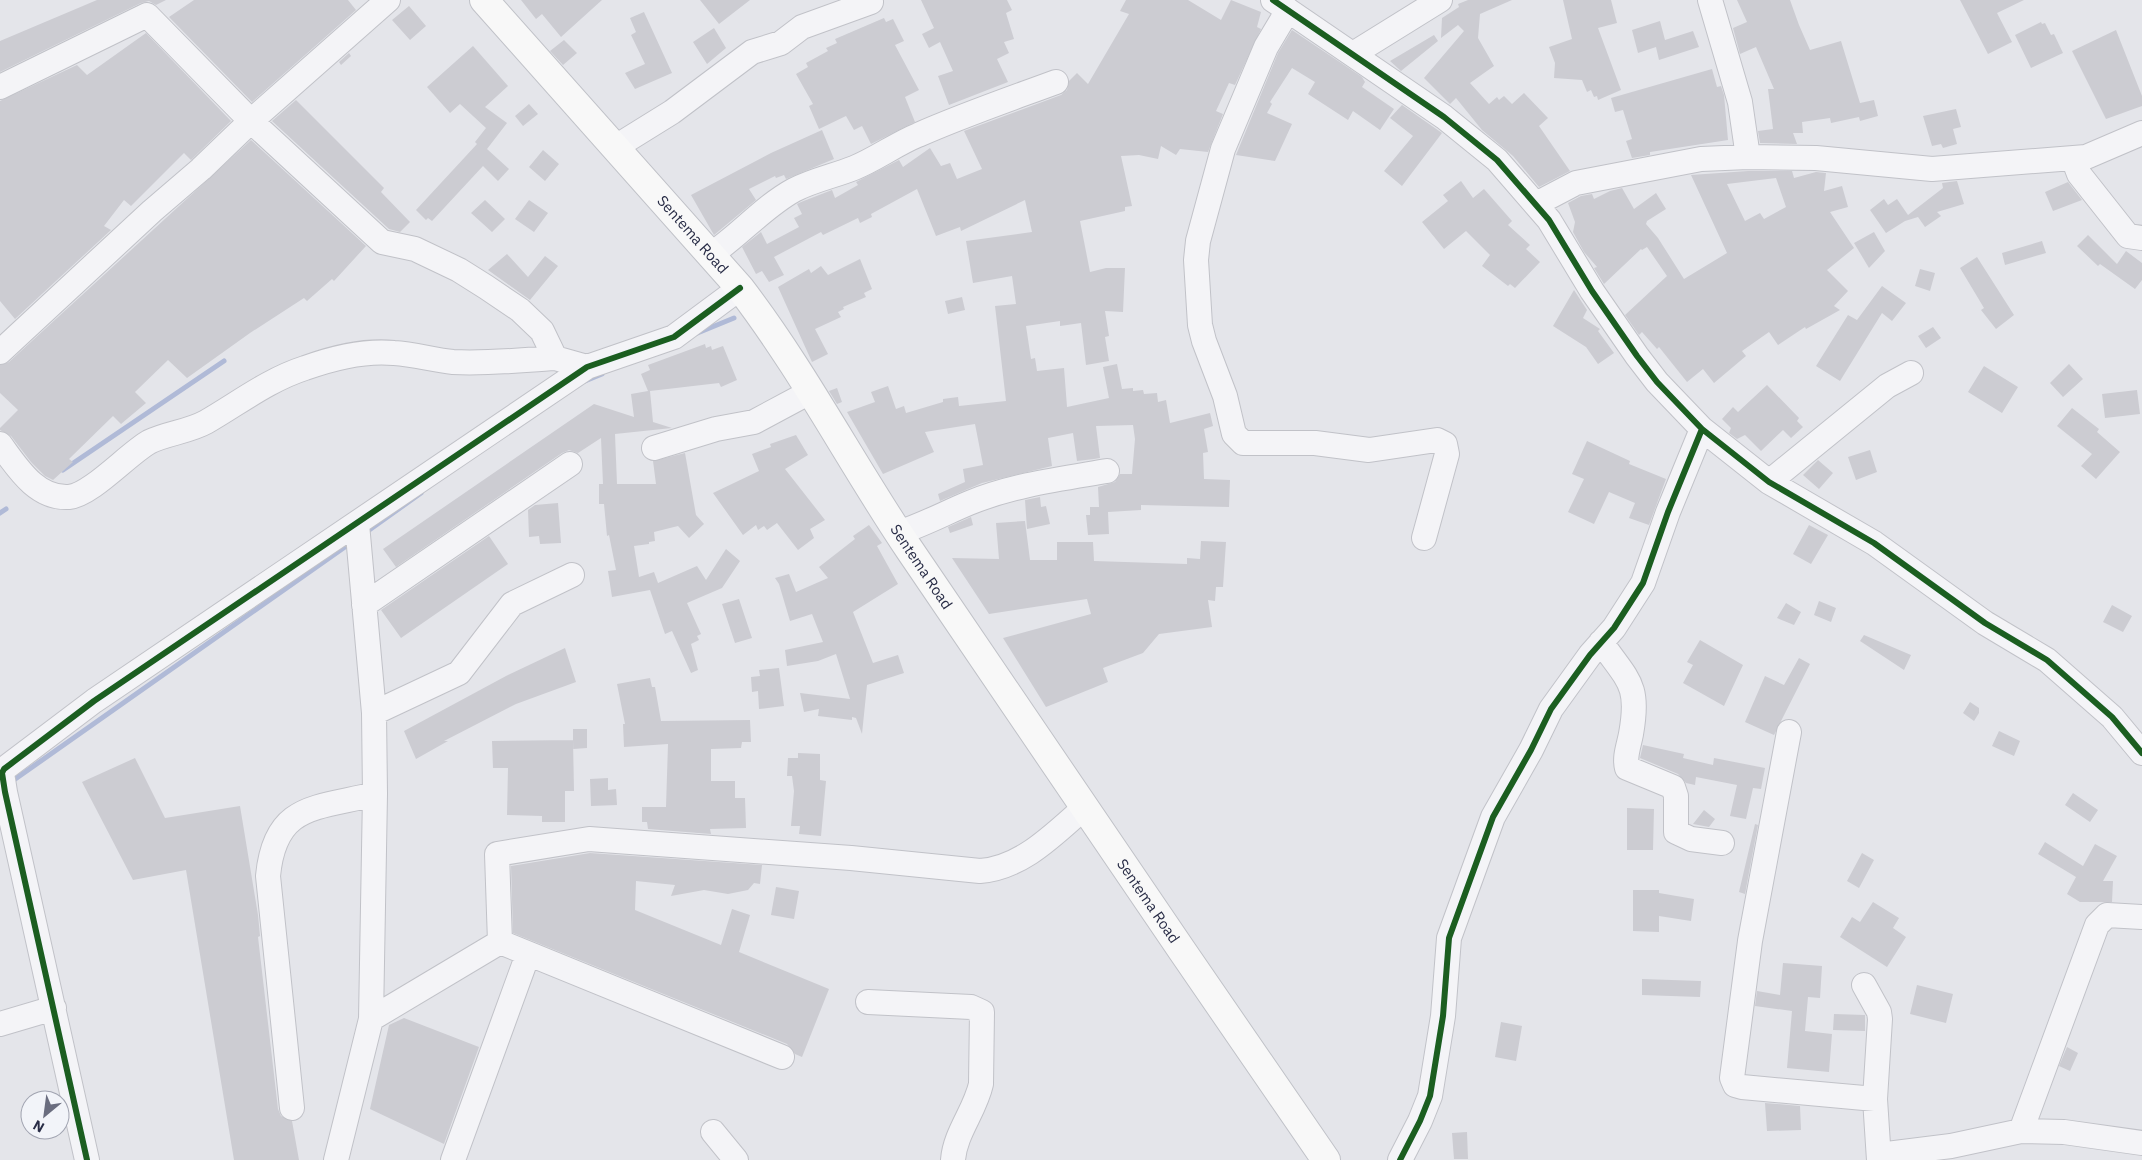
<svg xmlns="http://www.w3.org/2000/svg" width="2142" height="1160" font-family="'IBM Plex Sans',sans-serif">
	<rect width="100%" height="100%" fill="#e4e5ea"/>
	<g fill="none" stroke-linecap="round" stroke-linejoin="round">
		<!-- stream -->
		<path stroke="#b0bad7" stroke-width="5" d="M695,334L734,318
			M585,381L602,374
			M63,470L224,361
			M0,513L6,509
			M365,533L421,493
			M11,782L352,542"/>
	</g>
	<!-- building -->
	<path fill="#ccccd2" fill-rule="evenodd" d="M97,0H166L156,5L149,1L141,3L0,72V41Z
		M194,0H348L356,10L252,102L169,17Z
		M521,0H602L561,37L542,14L536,19Z
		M700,0H750L719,24Z
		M921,0H1007L1012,10L1006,13L1014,39L1004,42L1009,53L997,59L1008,82L949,105L938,76L953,71L940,42L929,48L922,34L934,28Z
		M1126,0H1188L1221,20L1231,0L1261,12L1257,27L1261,29L1235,85L1229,83L1216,111L1223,114L1208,152L1180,149L1176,155L1161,146L1158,159L1139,155L1121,156L1132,206L1125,207V211L1080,221L1090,272L1106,268H1125L1123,312L1105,311L1109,336L1105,337L1109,361L1086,365L1081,323L1060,326V321L1026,326L1031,359L1035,358L1037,371L1064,368L1067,407L1109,398L1103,367L1117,364L1122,389L1133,388V391L1143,390L1144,394L1157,393L1158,402L1166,400L1170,423L1210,413L1213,426L1204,429L1208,452L1203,453L1204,479L1230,480L1229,507L1141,505V510L1108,512L1109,534L1088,535L1086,515H1090V507H1099L1098,487L1115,482L1120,474H1132L1135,439L1133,425L1096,426L1100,458L1094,459L1077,461L1073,433L1048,438L1052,466L982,483L940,501L938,494L965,482L963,469L983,465L975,424L925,432L934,452L883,474L847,412L875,402L871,392L888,386L896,409L904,406L906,413L943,402V399L958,397L959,406L1006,401L995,306L1016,304L1012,276L973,283L966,241L1032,232L1025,200L961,231L960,227L936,236L917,189L871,214L872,217L860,223L858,218L823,235L821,232L774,257L784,275L769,282L762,271L756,274L742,247L761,232L767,244L799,227L794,218L802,214L797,204L801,202L832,190L835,198L858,185L856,182L899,160L903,167L930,148L941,166L950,163L957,179L982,169L964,131L1061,95L1067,90L1069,81L1077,73L1088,84L1129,14L1120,11Z
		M1468,0H1512L1480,14L1478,38L1494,66L1470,83L1489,104L1497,97L1499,100L1504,96L1512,104L1524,93L1548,118L1539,126L1570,171L1539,187L1513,156L1482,130L1456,98L1450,104L1424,78L1464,31L1458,25L1441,38L1442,18L1459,7L1458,4Z
		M1563,0H1611L1617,23L1598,28L1621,90L1598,100L1597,96L1594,97L1591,90L1587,92L1582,80L1554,78L1555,63L1549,47L1572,39Z
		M1737,0H1790L1799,25L1810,50L1841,41L1860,103L1874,100L1878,116L1860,121L1859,117L1831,123L1830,118L1802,122L1803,133H1793L1797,144L1760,143L1758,131L1773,129L1768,89H1774L1756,47L1740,54L1733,28L1747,22Z
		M1960,0H2024L1997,13L2012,42L1988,54Z
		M409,6L426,26L410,40L392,20Z
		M644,12L672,73L635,89L625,73L645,64L631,35L636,32L630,18Z
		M884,18L886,22L893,19L904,41L895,45L919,90L905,97L915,122L871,144L862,126L854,130L846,116L819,129L809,106L813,104L796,74L808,67L806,63L828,51L826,48L837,43L835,39Z
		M1660,21L1665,40L1693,31L1699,47L1659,60L1656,47L1638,53L1632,30Z
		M2041,22L2042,24L2045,23L2051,35L2054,34L2063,53L2031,68L2015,35Z
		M714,28L726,48L707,64L693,42Z
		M1292,30L1362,77L1365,82L1362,87L1394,109L1380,130L1353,111L1348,120L1308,94L1315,82L1292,68L1270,102L1272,104L1267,113L1292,124L1275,161L1236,155L1278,53Z
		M2116,30L2142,96V106L2106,119L2072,51Z
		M146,33L231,121L191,160L184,153L131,206L124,200L104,226L111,230L15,319L0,301V101L77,65L87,75Z
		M1434,35L1438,41L1401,71L1390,61Z
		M564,40L577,53L563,65L550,51Z
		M473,46L508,86L485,107L507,123L487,149L509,169L498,181L483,166L432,221L428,218L426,220L416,210L477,144L475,142L486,128L460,104L450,113L427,87Z
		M349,53L351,56L341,65L339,62Z
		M1712,69L1717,87L1721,86L1724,95L1728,140L1650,152V155L1632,158L1626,141L1632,139L1623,110L1615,112L1611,98Z
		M296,100L384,188L381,192L410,222L400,232L389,229L272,121Z
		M529,104L538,114L523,126L515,116Z
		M1402,105L1442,133L1402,186L1384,171L1413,136L1390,118Z
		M1956,109L1961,127L1953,129L1957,144L1943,148L1941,144L1932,146L1923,116Z
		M822,130L834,159L786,179L784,175L776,178L775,176L749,189L756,200L714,235L691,195L771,153Z
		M251,140L366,246L334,281L332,279L307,301L304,298L250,333L187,378L168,360L135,392L146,403L121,424L113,416L69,459L73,462L53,480L45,476L31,462L11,436L0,430V428L18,410L0,393V365L9,362Z
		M543,150L559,164L545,181L529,167Z
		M1748,171H1792L1794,178L1816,172L1826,173L1824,191L1842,186L1848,207L1830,212L1854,248L1827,270L1848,291L1834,306L1840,310L1806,329L1805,327L1778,345L1769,332L1742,351L1746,356L1714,383L1703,369L1687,382L1659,347L1657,349L1642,332L1639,335L1625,315L1667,276L1647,247L1642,250L1641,249L1604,284L1594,268L1597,267L1584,252L1573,232L1575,222L1568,203L1581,196L1592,194L1594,199L1610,191L1622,188L1634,209L1656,193L1666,209L1647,221L1646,224L1658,238L1684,279L1727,253L1691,175ZM1776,178L1786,207L1764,219L1760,213L1745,221L1727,184Z
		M1461,181L1473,198L1484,189L1512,221L1508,225L1530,245L1526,249L1540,262L1515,288L1510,284L1508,286L1482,266L1490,255L1466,231L1444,249L1422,222L1448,201L1443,195Z
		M1957,181L1964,204L1937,212L1941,216L1925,227L1918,217L1905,221L1886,233L1870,210L1884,199L1888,205L1897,199L1908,215L1943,188L1942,183Z
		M2068,182L2082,200L2053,211L2045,192Z
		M485,200L505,219L492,232L471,213Z
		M529,200L548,213L534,232L515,219Z
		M1874,232L1885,251L1869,268L1854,243Z
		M2088,235L2117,264L2126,251L2142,263V280L2135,289L2100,264L2098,266L2077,246Z
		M2042,241L2046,253L2005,265L2002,253Z
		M507,254L528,277L545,256L558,266L530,300L488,270Z
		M1977,257L2014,315L1996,329L1981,310L1984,308L1960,268Z
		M860,259L872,289L864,293L866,297L843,307L844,309L838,312L841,317L815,329L828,354L812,362L778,287L809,269L811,273L821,266L828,275Z
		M1920,269L1935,273L1930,291L1915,286Z
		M1882,286L1906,303L1892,321L1882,313L1840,381L1816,366L1848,315L1857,320Z
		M1574,290L1587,310L1583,318L1600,329L1598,331L1614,353L1598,364L1586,347L1553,326Z
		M962,297L965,310L948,314L945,301Z
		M1933,327L1941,338L1926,348L1918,336Z
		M705,344L706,348L711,346L712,350L723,346L737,380L721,387L719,383L650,391L653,422L672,428L615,434L617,484H656L653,461L685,453L696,515L704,524L689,538L678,526L654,532L655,541L649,542V544L634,546L639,577L654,572L658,583L697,566L706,580L726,549L740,561L722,588L687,603L701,634L697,636L699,640L691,644L698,670L691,673L672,631L665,634L650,590L612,597L608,571L616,570L609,535L607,536L604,504H599V484H603L601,438L578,453L569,450L562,453L396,567L383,549L594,404L634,417L631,394L648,391L641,374L650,370L648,365Z
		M2069,364L2083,379L2063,397L2050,383Z
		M1984,366L2018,387L2002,413L1968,392Z
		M1767,385L1799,418L1797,421L1803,427L1791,438L1783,430L1761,451L1745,435L1737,439L1729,433L1731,428L1722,419L1733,407L1738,412Z
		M837,388L842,402L837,404L829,391Z
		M2137,390L2140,414L2105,418L2102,394Z
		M2072,408L2099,429L2097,432L2120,452L2096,479L2081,466L2092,454L2057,426Z
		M796,435L808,455L785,469L825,520L810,529L814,538L798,550L777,523L767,530L764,526L758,530L756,525L743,535L713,493L759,471L752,454L771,447L770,444Z
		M1587,441L1630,461L1629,464L1666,479L1649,525L1629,518L1635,503L1609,492L1594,524L1568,512L1584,479L1572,474Z
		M1870,450L1877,472L1856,480L1848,457Z
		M1818,460L1833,473L1819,489L1803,475Z
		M1040,497L1041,507L1046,506L1050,524L1027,529L1025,500Z
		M558,503L561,543L540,544L539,536L529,537L528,510L535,505Z
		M971,517L973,525L950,533L948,527Z
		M1025,521L1030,560H1057V542H1093L1094,561L1187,564V558L1200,559L1201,541L1226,542L1223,587H1216L1215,601L1208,600L1212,627L1159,634L1143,653L1103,668L1108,682L1046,707L1003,638L1091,614L1087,599L989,614L952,558L999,559L996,523Z
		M869,525L882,543L877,546L898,584L853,612L873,663L898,655L904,673L867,685L862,734L856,718L852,717V720L818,716L819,709L804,712L800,693L850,699L836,654L818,661L787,666L785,650L823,642L812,614L790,621L779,584L775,578L789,574L796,592L828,578L819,567L855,539L853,536Z
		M1809,525L1828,535L1811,564L1793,554Z
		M489,536L508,564L401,638L381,610Z
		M739,599L752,638L735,643L722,604Z
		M1819,601L1836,608L1831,622L1814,615Z
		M1786,603L1801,612L1794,625L1777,618Z
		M2112,605L2132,616L2123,632L2103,622Z
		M1864,635L1911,655L1904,670L1860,641Z
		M1700,640L1743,665L1724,706L1683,683L1693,665L1687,662Z
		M565,648L576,682L516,704L444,741H448L416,759L404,731L506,676Z
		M1799,658L1810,664L1774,735L1745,722L1765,676L1784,685Z
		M779,668L784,706L759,709L758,691L752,692L751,677L760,676L759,670Z
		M650,678L652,687H655L661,721L750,720L751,742H742L741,748L711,749V781H735V798H745L746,828L710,829L711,834L648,829L647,822H642V807H666L668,744L624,747L623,724H625L617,684Z
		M1970,702L1979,708V713L1974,721L1963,713Z
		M573,729H587V748L573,749Z
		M1999,731L2020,741L2014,756L1992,746Z
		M573,740L574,791H565V822H542V816L507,815L508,768H493L492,741Z
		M1643,745L1684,754L1683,758L1713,765L1714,758L1765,768L1761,789L1753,788L1746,819L1730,816L1737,785L1696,777L1695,785L1686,783L1678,774L1640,758Z
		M798,753L820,754V780L826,781L821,836L799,834L800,826H791L794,791L792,776H787L788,758H798Z
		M135,758L165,818L240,806L258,915L260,936L258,937L278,1109L281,1116L292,1121L299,1160H234L186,870L133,880L82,782Z
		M608,778V790L616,789L617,805L591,806L590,779Z
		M2073,793L2098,810L2090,822L2065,805Z
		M1627,808L1654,809L1653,850H1627Z
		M1704,810L1715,819L1709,827L1693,824Z
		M1755,824L1758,825L1745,894L1739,892Z
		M2045,842L2083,866L2095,844L2117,856L2103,881H2113L2112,902H2080L2067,894L2076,877L2038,854Z
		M590,853L762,865L760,884L754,883L748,890L728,894L704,890L671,896L675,885L636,881L635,910L721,945L732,909L750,915L739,952L829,989L802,1057L795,1054L787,1044L513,933L511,866Z
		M1862,853L1874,860L1859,888L1847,881Z
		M776,887L799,891L794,919L771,915Z
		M1633,890H1659V893L1694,899L1691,921L1659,916V932L1633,931Z
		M1873,902L1899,918L1893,928L1906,937L1887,967L1840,937L1852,917L1860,922Z
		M1783,963L1822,966L1820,998L1808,997L1805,1031L1832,1034L1829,1072L1787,1068L1792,1011L1755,1006L1757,991L1780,995Z
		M1642,979L1701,981L1700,997L1642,995Z
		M1917,985L1953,994L1946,1023L1910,1014Z
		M1834,1014L1865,1015V1031L1833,1030Z
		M404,1018L479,1047L444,1144L370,1109L389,1025Z
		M1501,1022L1522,1026L1516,1061L1495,1057Z
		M2067,1047L2078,1053L2070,1071L2059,1066Z
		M1765,1103L1800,1106L1801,1130L1767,1131Z
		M1467,1132L1468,1159H1454L1452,1133Z"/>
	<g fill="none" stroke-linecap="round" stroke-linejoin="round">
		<defs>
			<path id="minor" d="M1273,0L1444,117L1497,160L1549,220L1592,291L1637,356L1657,382L1702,429L1769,482L1874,543L1985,623L2047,660L2112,717L2142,753
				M1710,0L1740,102L1748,157
				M1288,10L1266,47L1223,149L1198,241L1196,260L1200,325L1204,341L1225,396L1234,434L1243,443H1315L1369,450L1437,440L1445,444L1447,454L1424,538
				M1353,54L1440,0
				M0,87L147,15L251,121L382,242L415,249L459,270L486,287L520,310L542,331L555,358L587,367
				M614,148L672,112L752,52L781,43L802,27L871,2
				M2073,158L2079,174L2128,236L2142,238
				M1536,204L1576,183L1701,159L1748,157L1816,158L1932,169L2086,157L2142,133
				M710,255C739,236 763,207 794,190C813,180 834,176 854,168C876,159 896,144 918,135C963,115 1010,99 1056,82
				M0,352L152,211L201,169L251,121L388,0
				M0,444C17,467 36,499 69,497C91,495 128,454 149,442C167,433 188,432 206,422C239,403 268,380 305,368C333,358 363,350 394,353C414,354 433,360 453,362C487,364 521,360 555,358
				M654,448L716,429L754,422L810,392
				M1769,482L1887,386L1911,373
				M898,533C923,525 945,513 969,503C1013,485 1060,479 1107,471
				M364,605L570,464
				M1601,642C1628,681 1640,684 1631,734C1629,745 1624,757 1627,768L1673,787L1676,796V832L1691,839L1722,843
				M374,713L459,673L512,604L572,575
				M1789,732L1750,941L1732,1078L1735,1085L1742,1087L1875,1099
				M500,942L497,854L589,839L851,858L980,871C1022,868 1054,834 1084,808
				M500,942L782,1057
				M1864,985L1879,1012L1880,1019L1875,1099L1879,1160
				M868,1002L971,1007L982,1012L981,1084C975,1111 955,1133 953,1160
				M371,1019L500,942
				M0,1024L54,1008
				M292,1108L268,876C275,803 316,809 375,794
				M2021,1131L2097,925L2107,915L2142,917
				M713,1132L736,1160
				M1879,1155L1951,1146L2021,1131L2064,1132L2142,1143
				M87,1160L5,792L2,773L4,769L94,701L587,367L674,337L740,288
				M336,1160L371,1019L375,794L374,713L357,524
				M453,1160L528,954
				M1400,1160L1420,1121L1430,1096L1443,1016L1449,938L1493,817L1531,750L1551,709L1590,655L1614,628L1643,583L1668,512L1702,429"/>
			<g id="major">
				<path id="s1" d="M484,0L740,288C803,370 851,463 909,549C1047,754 1186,957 1326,1160"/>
			</g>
		</defs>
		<!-- minor casing -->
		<use href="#minor" stroke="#c1c2c8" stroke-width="26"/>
		<!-- major casing -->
		<use href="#major" stroke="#c0c2c8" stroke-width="30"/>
		<!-- minor -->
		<use href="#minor" stroke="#f4f4f7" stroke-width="24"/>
		<!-- major -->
		<use href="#major" stroke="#f8f8f8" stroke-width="28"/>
		<defs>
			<path id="cycleway" d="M1273,0L1444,117L1497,160L1549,220L1592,291L1637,356L1657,382L1702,429L1769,482L1874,543L1985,623L2047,660L2112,717L2142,753
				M87,1160L5,792L2,773L4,769L94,701L587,367L674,337L740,288
				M1400,1160L1420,1121L1430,1096L1443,1016L1449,938L1493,817L1531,750L1551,709L1590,655L1614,628L1643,583L1668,512L1702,429"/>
		</defs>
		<!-- cycleway casing -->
		<use href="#cycleway" stroke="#f2f4f9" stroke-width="9"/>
		<!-- cycleway -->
		<use href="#cycleway" stroke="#1b5e20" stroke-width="6"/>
	</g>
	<g text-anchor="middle" stroke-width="5" stroke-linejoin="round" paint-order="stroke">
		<!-- street labels -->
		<g font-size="15" fill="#282c46" stroke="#f2f4f9">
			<text dy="5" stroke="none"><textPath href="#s1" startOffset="314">Sentema Road</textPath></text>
			<text dy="5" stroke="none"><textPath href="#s1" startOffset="718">Sentema Road</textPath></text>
			<text dy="5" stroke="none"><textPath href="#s1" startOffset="1122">Sentema Road</textPath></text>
		</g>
	</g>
	<!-- north arrow -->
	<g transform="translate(45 1115) rotate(209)"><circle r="24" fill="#f2f4f9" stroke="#a1a4b1"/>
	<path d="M0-4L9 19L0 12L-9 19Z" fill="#6a6d7f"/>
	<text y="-8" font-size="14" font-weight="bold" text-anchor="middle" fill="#282c46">N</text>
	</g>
</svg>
